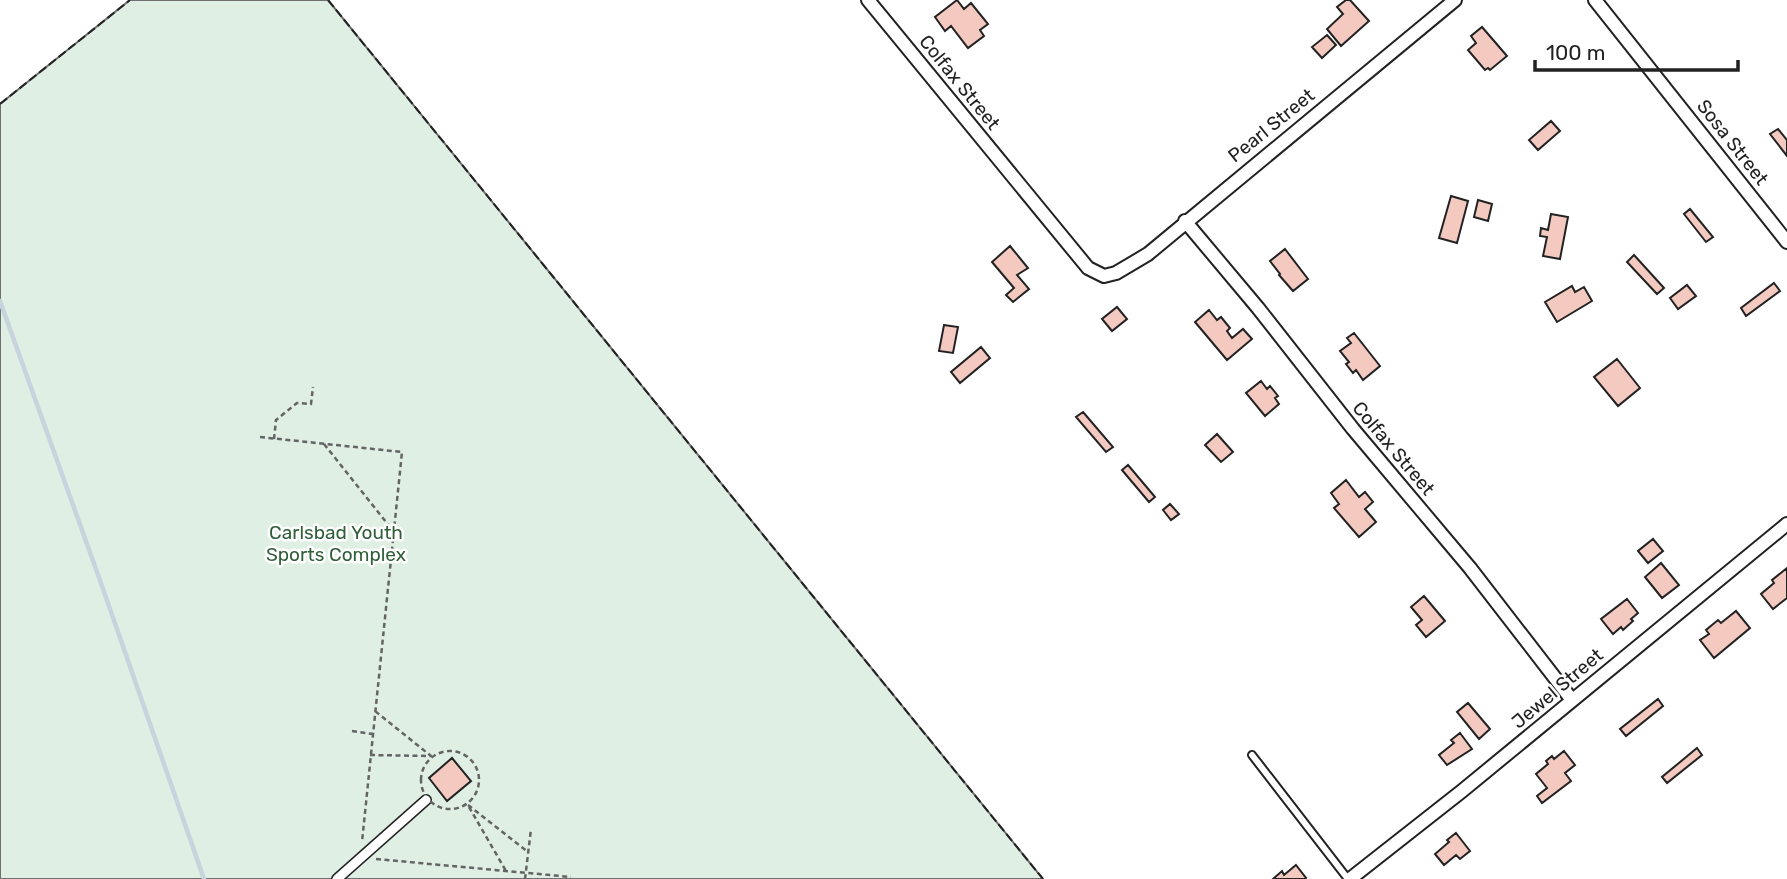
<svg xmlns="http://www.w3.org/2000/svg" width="1787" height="879" font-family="Rubik,sans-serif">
	<rect width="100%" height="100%" fill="#fff"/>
	<!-- green -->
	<path fill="#e0efe3" stroke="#6f6f6f" stroke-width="2" d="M130,0H328L1043,879H0V104Z"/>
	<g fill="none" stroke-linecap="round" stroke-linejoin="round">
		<!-- stream -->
		<path stroke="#c7d3dd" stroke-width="4.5" d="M0,301L102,586L204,879"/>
	</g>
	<!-- building -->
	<path fill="#f3c9c0" stroke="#222" stroke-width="2" d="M957,0L964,9L971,3L988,24L980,30L984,36L968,48L951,26L945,31L935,17Z
		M1346,0H1350L1369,21L1341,46L1327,29L1343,14L1337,7Z
		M1482,27L1507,56L1490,70L1488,68L1485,70L1468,50L1476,43L1471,36Z
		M1327,35L1336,45L1322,58L1312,47Z
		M1551,121L1560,131L1538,150L1529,140Z
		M1778,129L1787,140V156L1770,134Z
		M1451,196L1468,201L1457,243L1439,238Z
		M1478,200L1492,204L1488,221L1474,217Z
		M1690,209L1713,237L1706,242L1684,214Z
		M1551,214L1568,217L1560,259L1543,256L1547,237L1540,236L1541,228L1548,230Z
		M1010,246L1028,268L1017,275L1029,289L1013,302L1006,295L1014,288L992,262Z
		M1285,249L1308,279L1293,291L1279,275L1280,274L1270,261Z
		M1634,255L1664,288L1657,294L1627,262Z
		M1774,283L1780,291L1746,316L1741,308Z
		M1687,285L1696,296L1678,309L1670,298Z
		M1572,286L1575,292L1584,287L1592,301L1557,322L1545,302Z
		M1117,307L1127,319L1112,331L1102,319Z
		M1209,310L1217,320L1221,317L1230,328L1227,331L1232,338L1243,329L1252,339L1227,360L1195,322Z
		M944,325L958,327L953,353L939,351Z
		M1354,333L1380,366L1363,380L1356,370L1353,373L1346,364L1349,362L1340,351L1351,343L1347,338Z
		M981,347L990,358L960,383L951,372Z
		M1617,359L1640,388L1618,406L1594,377Z
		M1261,381L1267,389L1270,386L1278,396L1275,398L1279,404L1265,416L1246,393Z
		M1083,412L1113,447L1106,452L1076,417Z
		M1217,434L1233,452L1221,462L1205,445Z
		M1128,465L1155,497L1149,502L1122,470Z
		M1346,480L1359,497L1365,492L1373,502L1365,509L1376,522L1359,537L1334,508L1339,504L1331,493Z
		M1170,504L1179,514L1171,520L1163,510Z
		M1653,539L1663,551L1648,563L1638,551Z
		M1661,563L1679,585L1662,598L1645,577Z
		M1787,568V598L1773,609L1761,594L1774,583L1772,580Z
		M1424,596L1445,621L1426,637L1416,625L1422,620L1411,607Z
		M1627,599L1638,613L1631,619L1633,621L1623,630L1621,627L1613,634L1601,619Z
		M1736,611L1750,628L1714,658L1700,640L1709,634L1706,630L1718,620L1721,623Z
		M1658,699L1663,706L1626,736L1620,729Z
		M1468,703L1490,729L1479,739L1457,712Z
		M1460,733L1472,749L1447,765L1439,755L1454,743L1451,740Z
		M1697,748L1702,755L1667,783L1662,777Z
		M1564,751L1575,765L1565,773L1571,781L1542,803L1537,796L1547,788L1536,774L1548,764L1546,761L1552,756L1554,759Z
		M452,758L471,781L447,801L429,778Z
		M1456,833L1470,851L1460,859L1456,855L1444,865L1435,854L1449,842L1447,840Z
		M1296,865L1306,878L1305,879H1273L1282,871L1284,875Z"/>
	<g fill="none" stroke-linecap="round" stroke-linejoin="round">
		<defs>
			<path id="service" d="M1252,755L1348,879"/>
			<path id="pedestrian" d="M337,879L426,800"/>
			<path id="minor" d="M868,0L1088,268L1104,276L1116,273L1148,254L1455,0
				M1595,0L1787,242
				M1185,221L1258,308L1353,429L1470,568L1572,700
				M1350,879L1462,791L1787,524"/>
		</defs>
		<!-- service casing -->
		<use href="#service" stroke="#222" stroke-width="10"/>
		<!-- pedestrian casing -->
		<use href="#pedestrian" stroke="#222" stroke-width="12"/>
		<!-- minor casing -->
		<use href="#minor" stroke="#222" stroke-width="16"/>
		<!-- path -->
		<path stroke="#646464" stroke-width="2.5" stroke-dasharray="5 3.5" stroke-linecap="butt" d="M260,437L402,452L362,842
			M274,439L276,420L297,403L311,404L313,387
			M324,444L394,532
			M352,731L373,734
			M421 780a29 29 0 1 1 58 0a29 29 0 1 1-58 0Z
			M370,755L431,756L375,711
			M468,805L528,852
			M469,807L506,871
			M376,859L571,877
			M525,879L531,829"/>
		<!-- service -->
		<use href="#service" stroke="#fff" stroke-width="6"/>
		<!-- pedestrian -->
		<use href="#pedestrian" stroke="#fff" stroke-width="9"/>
		<!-- minor -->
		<use href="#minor" stroke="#fff" stroke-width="12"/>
		<!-- fence -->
		<path stroke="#222" stroke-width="2" stroke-dasharray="9 3.5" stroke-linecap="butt" d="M328,0L1043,879
			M0,104L130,0"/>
	</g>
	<g text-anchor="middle" stroke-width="5" stroke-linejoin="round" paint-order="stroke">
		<!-- street labels -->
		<g font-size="19" fill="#222" stroke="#fff">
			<text transform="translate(960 82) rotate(51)" y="7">Colfax Street</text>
			<text transform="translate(1271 125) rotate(-39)" y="7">Pearl Street</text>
			<text transform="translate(1733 142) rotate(52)" y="7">Sosa Street</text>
			<text transform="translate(1394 448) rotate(50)" y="7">Colfax Street</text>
			<text transform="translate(1557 688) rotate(-40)" y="7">Jewel Street</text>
		</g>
		<!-- park labels -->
		<g font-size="19" fill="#2f5e38" stroke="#fff">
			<text x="336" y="539">Carlsbad Youth<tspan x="336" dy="22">Sports Complex</tspan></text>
		</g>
	</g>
	<!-- scale -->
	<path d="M1535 60v10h203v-10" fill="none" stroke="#222222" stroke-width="3.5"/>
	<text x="1546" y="60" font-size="21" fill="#222222" stroke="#ffffff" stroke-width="5" paint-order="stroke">100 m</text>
</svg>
